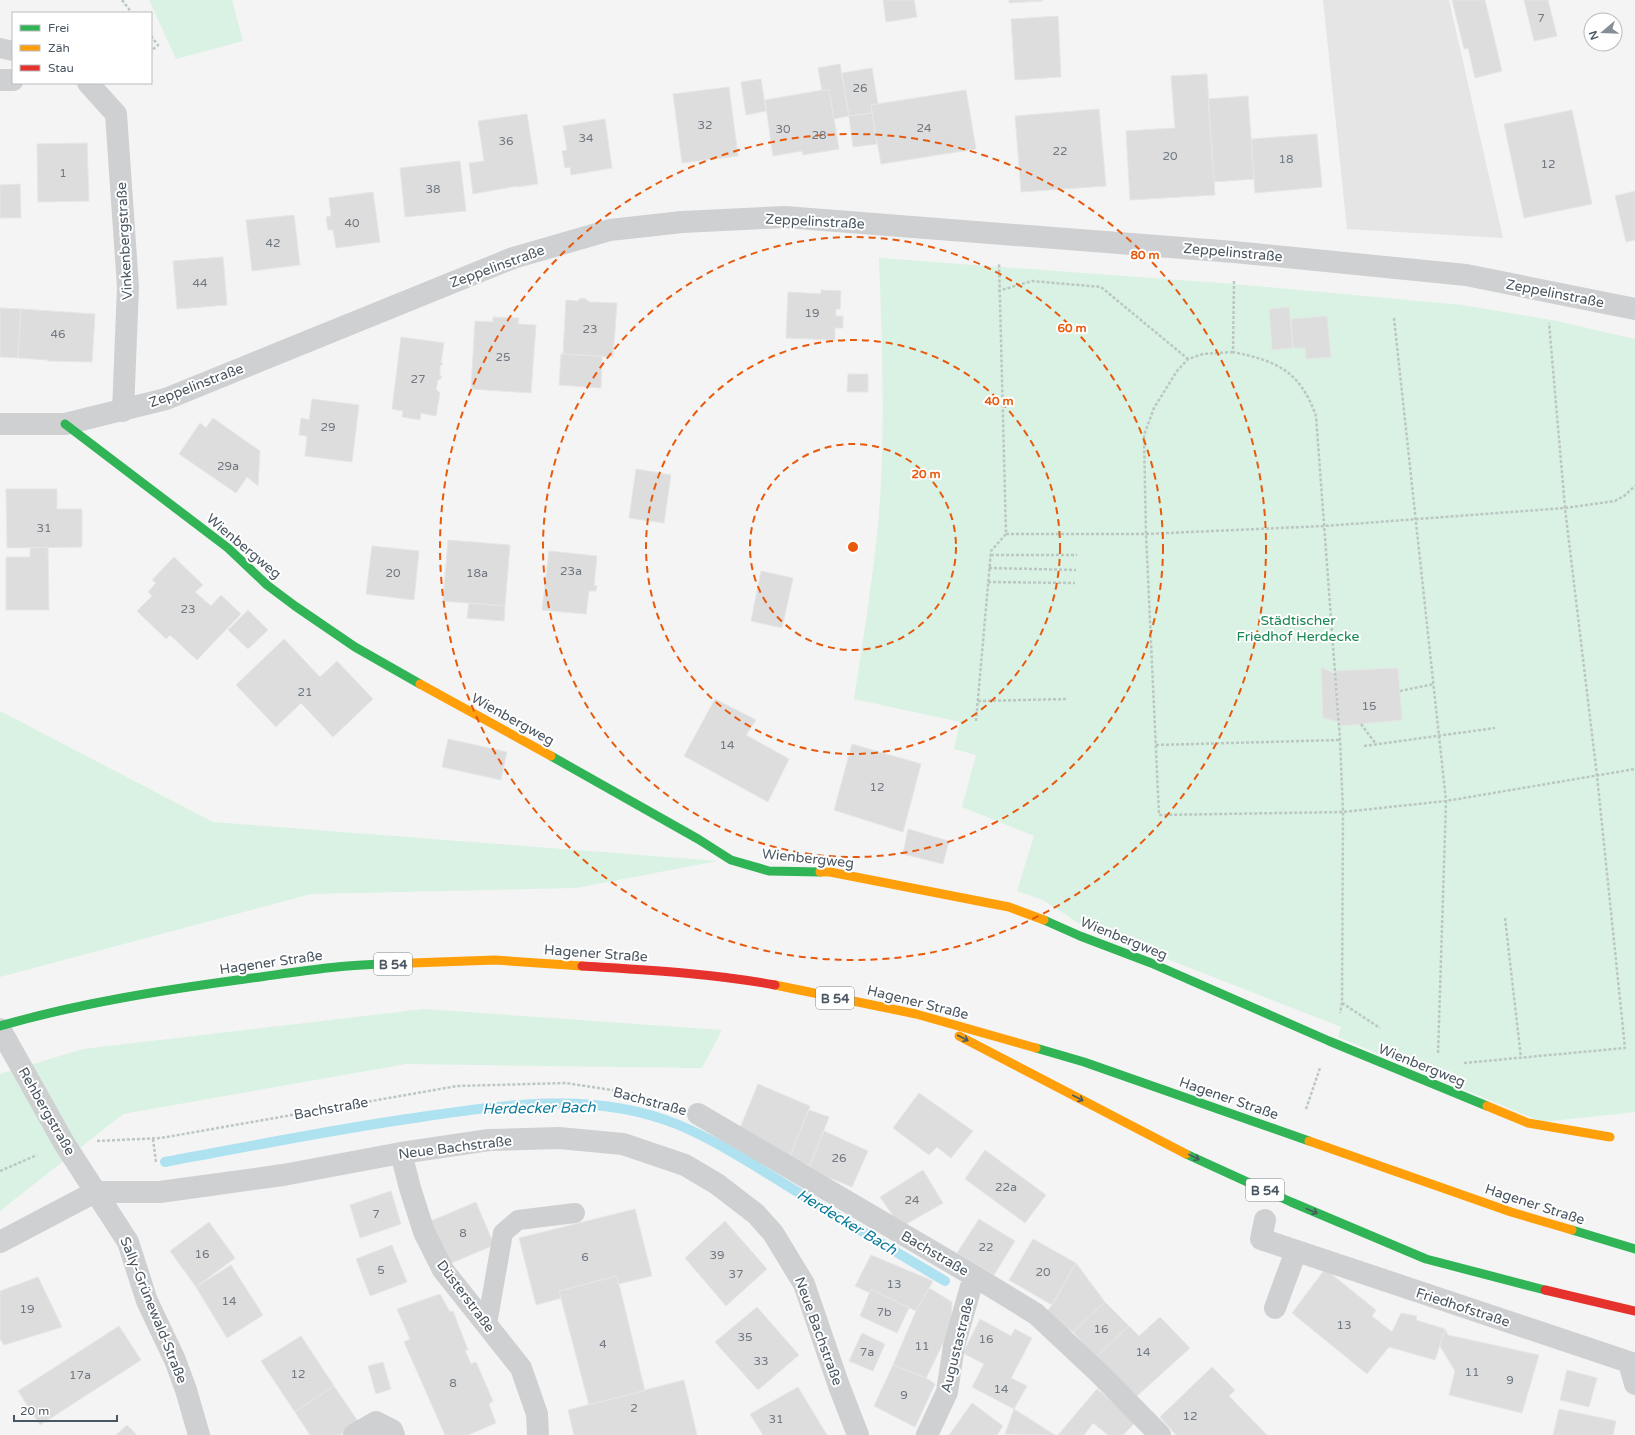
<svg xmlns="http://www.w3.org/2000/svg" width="1635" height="1435" font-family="'Varela Round',sans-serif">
	<rect width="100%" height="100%" fill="#f4f4f4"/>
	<!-- education -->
	<path fill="#e6e5e6" d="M1323,0H1449L1503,238L1347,229Z"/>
	<!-- green -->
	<path fill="#d9f2e3" d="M149,0H232L243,41L176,59Z
		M879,258L1234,284L1462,305L1557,321L1635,339V1112L1542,1122L1338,1037L1341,1027L1083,926L1043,900L1017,891L1034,836L962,807L976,755L954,749L960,722L854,699C864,633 875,567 880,501C885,420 882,339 879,258Z
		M0,711L213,822L718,861L576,888L311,894L0,977Z
		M424,1009L722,1030L702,1068L406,1064L123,1114L0,1211V1074L83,1049Z"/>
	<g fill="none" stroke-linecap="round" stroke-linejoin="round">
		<!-- stream -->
		<path stroke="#aee2f0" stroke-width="10" d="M165,1162C246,1147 326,1131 407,1119C496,1106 593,1089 679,1125C721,1143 760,1169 799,1193C847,1223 896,1252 945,1281"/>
	</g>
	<!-- building -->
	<path fill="#ddddde" stroke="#e5e6e7" d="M883,0H914L917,17L886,22Z
		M1009,0H1043V1L1009,3Z
		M1452,0H1485L1502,71L1475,78L1468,48L1464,49Z
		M1524,0H1548L1557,36L1534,41Z
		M1058,16L1061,77L1015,80L1011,19Z
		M840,64L849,116L834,119L829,89L822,91L818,68Z
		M872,68L878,104L871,105L872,113L849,116L842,73Z
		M1207,74L1215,195L1130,200L1126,131L1175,128L1171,76Z
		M761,79L766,111L746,115L741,82Z
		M729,87L738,156L682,163L673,94Z
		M829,89L839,149L803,155L802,151L773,156L765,100Z
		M966,90L976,149L881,164L871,105Z
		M1248,96L1254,179L1214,182L1208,99Z
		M1099,109L1106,186L1021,192L1015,116Z
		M1572,110L1592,204L1524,218L1504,124Z
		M872,113L877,144L853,147L849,116Z
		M527,114L538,184L517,187V186L473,194L469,163L484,161L478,121Z
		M605,119L612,168L571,175L570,167L565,168L562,151L567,150L563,126Z
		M1317,134L1322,187L1255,193L1251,139Z
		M87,143L89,201L38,202L37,144Z
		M460,161L466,211L405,217L400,168Z
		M20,184L21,218H0V185Z
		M1635,191V240L1626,242L1615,196Z
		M373,192L380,242L336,248L333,230H328L326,217L331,216L329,198Z
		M294,215L300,265L252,271L246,220Z
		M223,257L227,305L177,309L173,261Z
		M821,290L841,291L840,309H836V316H843V328H835V340L786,338L788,292L821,294Z
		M581,298L586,299L589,302L617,303L613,357L563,354L566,300L577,301Z
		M1289,307L1293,348L1272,350L1269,309Z
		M0,308L21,309L18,358L0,357Z
		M21,309L95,314L92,362L48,361V360L18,358Z
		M1327,316L1331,357L1306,359L1305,348H1293L1291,319Z
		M493,317L519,318L518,324L536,325L531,393L471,389L475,321L493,322Z
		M401,337L444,343L441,362L443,364L440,366V375L442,378L438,380L436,389L440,393L436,416L421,413L420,420L402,417L403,411L392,409Z
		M561,354L602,356L601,388L559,385Z
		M848,374H868V392H847Z
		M312,399L359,405L352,462L305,456L307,436L299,435L301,418L309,420Z
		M213,418L260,451L258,486L247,477L236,493L179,454L200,423L206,428Z
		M636,469L671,475L664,523L629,518Z
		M6,489H57V509H82V547L7,548Z
		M448,540L510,545L505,606L443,601Z
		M372,546L419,551L414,600L366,594Z
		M48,547L49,610H6V557H30V548Z
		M549,551L597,556L594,585L597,586L596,591H589L586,614L542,610Z
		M174,557L203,585L195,592L211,606L221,595L241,614L197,660L170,635L166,639L137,611L152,596L148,592L156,583L152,580Z
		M761,571L793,578L782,628L751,621Z
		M469,603L505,606L504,621L467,618Z
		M248,610L268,630L248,649L228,630Z
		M284,639L320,677L337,661L373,699L333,737L301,703L276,727L236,685Z
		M1321,667L1335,674L1339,722L1323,718Z
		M1398,668L1402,720L1340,726L1335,671Z
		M715,699L756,720L746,735L789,759L768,802L684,756Z
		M448,739L507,752L501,780L442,767Z
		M852,744L921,764L903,832L834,810Z
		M908,829L949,841L943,864L903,854Z
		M758,1084L810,1106L788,1161L738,1133Z
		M919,1093L973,1131L951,1158L937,1147L929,1155L893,1128Z
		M809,1110L829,1117L810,1166L789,1158Z
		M824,1131L868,1151L852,1187L808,1169Z
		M985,1150L1046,1195L1025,1223L965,1179Z
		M923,1170L943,1203L901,1227L880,1197Z
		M391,1191L401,1224L360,1238L350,1205Z
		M476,1202L494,1245L449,1264L431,1221Z
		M635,1209L652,1276L618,1284L617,1276L559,1291L561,1298L536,1305L519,1238Z
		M979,1219L1015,1241L994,1275L957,1253Z
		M725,1221L767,1269L726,1306L685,1258Z
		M209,1222L235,1258L196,1287L170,1251Z
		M1033,1239L1076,1263L1052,1305L1009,1280Z
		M392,1245L407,1282L370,1296L356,1259Z
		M871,1255L933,1281L916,1311L871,1289L870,1293L855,1286Z
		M1076,1263L1105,1302L1073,1332L1045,1314L1052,1305Z
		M231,1265L263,1315L227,1338L196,1287Z
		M1325,1269L1376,1310L1372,1316L1392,1332L1401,1313L1417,1316L1416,1320L1445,1329L1435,1360L1389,1347L1367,1374L1292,1313Z
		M617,1276L645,1391L589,1405L559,1291Z
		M38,1277L62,1327L4,1345L0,1339V1291Z
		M929,1288L952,1302L951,1327L926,1378L893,1365L916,1311Z
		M871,1289L909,1308L897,1333L860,1316Z
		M440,1294L450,1312L453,1311L468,1350H465L471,1364L476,1362L493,1401L489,1404L496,1423L468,1435H445L404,1342L410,1339L397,1309Z
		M1105,1302L1129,1326L1096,1357L1073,1332Z
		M757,1307L799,1355L758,1390L715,1342Z
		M1160,1317L1190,1348L1137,1396L1096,1357L1129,1326L1139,1336Z
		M980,1319L1011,1336L1015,1329L1032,1338L1011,1378L1027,1386L1014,1409L972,1387L984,1364L963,1353Z
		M119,1326L141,1360L40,1425L18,1391Z
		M1445,1329L1448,1335L1539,1355L1522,1413L1449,1395L1455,1371L1440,1346Z
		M862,1333L885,1344L873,1371L849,1361Z
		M301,1336L334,1386L295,1412L261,1361Z
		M383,1362L391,1389L376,1394L368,1366Z
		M893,1365L926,1378L935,1384L915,1427L874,1406Z
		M1212,1367L1235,1390L1229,1396L1267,1435H1176L1160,1417Z
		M1567,1370L1597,1378L1589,1407L1560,1400Z
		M684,1380L697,1435H574L568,1410Z
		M334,1386L359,1423L340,1435H310L295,1412Z
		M798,1387L827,1435H763L750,1414Z
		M1097,1389L1136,1422L1123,1435H1108L1093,1423L1084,1435H1058Z
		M972,1403L1003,1426L997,1435H949Z
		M1014,1409L1055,1435L1005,1434Z
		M1559,1409L1616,1421L1613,1435H1553Z
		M127,1425L137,1435H116Z"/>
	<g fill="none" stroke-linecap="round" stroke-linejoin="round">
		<!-- path -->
		<path stroke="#bcc7c4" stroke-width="2.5" stroke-dasharray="3 2" stroke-linecap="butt" d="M122,0L132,13
			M151,36L158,45L151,51
			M1234,281L1233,352C1277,361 1300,371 1316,416L1340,740L1343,812L1342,1003L1340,1013
			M998,291L1032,281L1101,287L1188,359
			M1394,318L1446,801L1438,1054
			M1233,352L1203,354L1188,359L1177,371L1154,408L1144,435L1146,534L1159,815L1343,812L1446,801L1635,769
			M1006,534H1146L1324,526L1565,508L1615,501L1624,496L1635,486
			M991,555H1077
			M989,568L1076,570
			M988,582L1075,583
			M1400,691L1434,684
			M978,701L1067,699
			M976,721L991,551L1006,534L999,263
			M1361,724L1376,744
			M1156,745L1340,740
			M1364,746L1495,728
			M1505,918L1521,1058
			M1342,1003L1380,1028
			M1464,1063L1625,1048L1597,776L1565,508L1549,323
			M1306,1109L1320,1068
			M153,1139L156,1162
			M97,1141L161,1138L457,1086L566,1083L631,1093L670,1106
			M0,1171L37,1155"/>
		<!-- lane -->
		<path stroke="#ced0d2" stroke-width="20" d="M0,48L13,51
			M487,1324L503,1233L518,1220L575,1213"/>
		<!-- street -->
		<path stroke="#ced0d2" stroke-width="22" d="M0,80H13
			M88,83L116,114L128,287L123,411
			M0,424H65L166,399L513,258L610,230L682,222L785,217L1234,252L1466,275L1635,309
			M0,1029L64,1143L128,1242L147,1301L175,1360L186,1390L199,1435
			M698,1114L974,1276L1036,1314L1099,1373L1160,1435
			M401,1153L410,1188L424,1232L443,1270L521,1368L537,1414L538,1435
			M1265,1220L1261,1239L1635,1364
			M0,1242L95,1192H160L283,1175L401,1153L489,1140L559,1138L623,1144L685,1165L717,1184L756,1214L773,1233L804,1284L839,1386L858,1435
			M1275,1308L1296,1251
			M1629,1363L1635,1384
			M354,1435L376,1422L392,1430L394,1435
			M927,1435L947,1392L954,1346L974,1276"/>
		<!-- fast -->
		<path stroke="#30b455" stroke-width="9" d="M65,424L228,548L267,585L295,606L355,647L420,684
			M551,756L698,839L731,860L769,871L820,872
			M1044,920L1080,936L1151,963L1329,1041L1487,1106
			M0,1026C80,1003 163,990 245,979C291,973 337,965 384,964
			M1036,1048L1084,1062L1309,1141
			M1186,1154L1291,1202L1426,1259L1545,1290
			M1572,1230L1635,1249"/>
		<!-- slow -->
		<path stroke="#ff9f0a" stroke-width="9" d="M420,684L551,756
			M820,872H830L1009,907L1044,920
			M384,964L495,960L582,966
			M775,985L916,1014L1036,1048
			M959,1036L1186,1154
			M1487,1106L1528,1123L1610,1137
			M1309,1141L1511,1212L1572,1230"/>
		<!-- jam -->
		<path stroke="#e5322d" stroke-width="9" d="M582,966C646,970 711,973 775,985
			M1545,1290L1635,1311"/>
	</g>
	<!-- one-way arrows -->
	<defs><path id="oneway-shaft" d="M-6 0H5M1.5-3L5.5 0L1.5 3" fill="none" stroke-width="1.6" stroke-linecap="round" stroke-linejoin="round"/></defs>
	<g stroke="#495b60">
		<use href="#oneway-shaft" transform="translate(963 1038) rotate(27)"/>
		<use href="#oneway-shaft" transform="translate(1078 1098) rotate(27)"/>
		<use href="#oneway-shaft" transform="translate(1194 1157) rotate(26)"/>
		<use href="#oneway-shaft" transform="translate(1312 1211) rotate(23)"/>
	</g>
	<!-- distance rings -->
	<g fill="none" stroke="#e8590c" stroke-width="2" stroke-dasharray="7 5">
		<circle cx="853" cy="547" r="103"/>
		<circle cx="853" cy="547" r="207"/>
		<circle cx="853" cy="547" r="310"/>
		<circle cx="853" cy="547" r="413"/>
	</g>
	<g text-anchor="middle" stroke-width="4" stroke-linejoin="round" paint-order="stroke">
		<!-- number labels -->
		<g font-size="12" fill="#707881">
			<text x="1541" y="22">7</text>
			<text x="860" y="92">26</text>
			<text x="705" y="129">32</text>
			<text x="924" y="132">24</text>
			<text x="783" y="133">30</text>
			<text x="819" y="139">28</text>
			<text x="586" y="142">34</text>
			<text x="506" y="145">36</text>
			<text x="1060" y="155">22</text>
			<text x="1170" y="160">20</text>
			<text x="1286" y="163">18</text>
			<text x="1548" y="168">12</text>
			<text x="63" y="177">1</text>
			<text x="433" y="193">38</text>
			<text x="352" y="227">40</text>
			<text x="273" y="247">42</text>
			<text x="200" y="287">44</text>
			<text x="812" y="317">19</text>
			<text x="590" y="333">23</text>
			<text x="58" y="338">46</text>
			<text x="503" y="361">25</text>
			<text x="418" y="383">27</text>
			<text x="328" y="431">29</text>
			<text x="228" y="470">29a</text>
			<text x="44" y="532">31</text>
			<text x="571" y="575">23a</text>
			<text x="393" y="577">20</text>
			<text x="477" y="577">18a</text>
			<text x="188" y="613">23</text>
			<text x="305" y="696">21</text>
			<text x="1369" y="710">15</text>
			<text x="727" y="749">14</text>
			<text x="877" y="791">12</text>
			<text x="839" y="1162">26</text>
			<text x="1006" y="1191">22a</text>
			<text x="912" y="1204">24</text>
			<text x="376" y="1218">7</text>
			<text x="463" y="1237">8</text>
			<text x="986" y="1251">22</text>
			<text x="202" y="1258">16</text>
			<text x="717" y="1259">39</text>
			<text x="585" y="1261">6</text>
			<text x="381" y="1274">5</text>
			<text x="1043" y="1276">20</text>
			<text x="736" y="1278">37</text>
			<text x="894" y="1288">13</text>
			<text x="229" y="1305">14</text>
			<text x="27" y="1313">19</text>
			<text x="884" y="1316">7b</text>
			<text x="1344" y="1329">13</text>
			<text x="1101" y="1333">16</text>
			<text x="745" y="1341">35</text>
			<text x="986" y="1343">16</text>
			<text x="603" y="1348">4</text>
			<text x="922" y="1350">11</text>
			<text x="867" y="1356">7a</text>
			<text x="1143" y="1356">14</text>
			<text x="761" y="1365">33</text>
			<text x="1472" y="1376">11</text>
			<text x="298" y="1378">12</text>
			<text x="80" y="1379">17a</text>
			<text x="1510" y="1384">9</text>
			<text x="453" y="1387">8</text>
			<text x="1001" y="1393">14</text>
			<text x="904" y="1399">9</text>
			<text x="634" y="1412">2</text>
			<text x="1190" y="1420">12</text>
			<text x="776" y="1423">31</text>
		</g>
		<!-- shield labels -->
		<g fill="#fff" stroke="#808990" stroke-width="1">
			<rect x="374" y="953" width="38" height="22" rx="3"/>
			<rect x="816" y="987" width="38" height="22" rx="3"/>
			<rect x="1246" y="1179" width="38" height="22" rx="3"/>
		</g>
		<g font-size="13" font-weight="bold" fill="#4a5661">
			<text x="393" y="969">B 54</text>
			<text x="835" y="1003">B 54</text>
			<text x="1265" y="1195">B 54</text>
		</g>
		<!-- street labels -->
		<g font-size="14" fill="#4a5661" stroke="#fff">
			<text transform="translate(815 221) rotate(3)" y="5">Zeppelinstraße</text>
			<text transform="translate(124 241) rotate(-93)" y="5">Vinkenbergstraße</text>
			<text transform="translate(1233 252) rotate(5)" y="5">Zeppelinstraße</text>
			<text transform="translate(497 266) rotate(-20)" y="5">Zeppelinstraße</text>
			<text transform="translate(1555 293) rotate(11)" y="5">Zeppelinstraße</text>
			<text transform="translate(196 385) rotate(-21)" y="5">Zeppelinstraße</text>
			<text transform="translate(244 546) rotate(40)" y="5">Wienbergweg</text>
			<text transform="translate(513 719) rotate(29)" y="5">Wienbergweg</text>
			<text transform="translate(808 858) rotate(6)" y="5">Wienbergweg</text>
			<text transform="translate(1124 938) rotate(22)" y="5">Wienbergweg</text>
			<text transform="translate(596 953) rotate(4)" y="5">Hagener Straße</text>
			<text transform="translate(271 962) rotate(-8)" y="5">Hagener Straße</text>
			<text transform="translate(918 1002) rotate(14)" y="5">Hagener Straße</text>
			<text transform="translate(1422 1065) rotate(22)" y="5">Wienbergweg</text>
			<text transform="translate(1229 1098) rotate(19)" y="5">Hagener Straße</text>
			<text transform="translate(650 1101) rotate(15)" y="5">Bachstraße</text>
			<text transform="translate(331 1108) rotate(-10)" y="5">Bachstraße</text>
			<text transform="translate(47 1111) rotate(60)" y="5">Rehbergstraße</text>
			<text transform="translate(455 1147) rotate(-7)" y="5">Neue Bachstraße</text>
			<text transform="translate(1535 1204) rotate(18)" y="5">Hagener Straße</text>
			<text transform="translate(935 1253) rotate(30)" y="5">Bachstraße</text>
			<text transform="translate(466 1296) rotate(53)" y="5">Düsterstraße</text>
			<text transform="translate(1463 1307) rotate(18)" y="5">Friedhofstraße</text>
			<text transform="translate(154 1310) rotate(68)" y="5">Sally-Grünewald-Straße</text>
			<text transform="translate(819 1331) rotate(70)" y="5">Neue Bachstraße</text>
			<text transform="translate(957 1345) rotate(-76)" y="5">Augustastraße</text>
		</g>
		<!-- park labels -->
		<g font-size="14" fill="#17864f" stroke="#fff">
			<text x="1298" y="625">Städtischer<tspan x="1298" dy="16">Friedhof Herdecke</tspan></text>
		</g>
		<!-- water labels -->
		<g font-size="15" font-style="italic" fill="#0c7c9b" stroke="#fff">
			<text transform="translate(539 1108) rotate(-1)" y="5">Herdecker Bach</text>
			<text transform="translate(847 1222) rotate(31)" y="5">Herdecker Bach</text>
		</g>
	</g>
	<circle cx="853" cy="547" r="6" fill="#e8590c" stroke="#fff" stroke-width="2"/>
	<g font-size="12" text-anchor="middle" font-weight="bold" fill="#e8590c" stroke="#fff" stroke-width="4" stroke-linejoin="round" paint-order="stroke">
		<text x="1145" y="259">80 m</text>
		<text x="1072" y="332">60 m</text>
		<text x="999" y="405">40 m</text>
		<text x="926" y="478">20 m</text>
	</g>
	<!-- legend -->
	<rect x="12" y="12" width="140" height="72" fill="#ffffff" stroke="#b7bbc0"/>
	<rect x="20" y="25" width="20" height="6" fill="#30b455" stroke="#b7bbc0"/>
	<text x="48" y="32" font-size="12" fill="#4a5661">Frei</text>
	<rect x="20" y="45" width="20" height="6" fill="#ff9f0a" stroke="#b7bbc0"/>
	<text x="48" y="52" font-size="12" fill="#4a5661">Zäh</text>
	<rect x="20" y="65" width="20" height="6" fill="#e5322d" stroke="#b7bbc0"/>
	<text x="48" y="72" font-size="12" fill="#4a5661">Stau</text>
	<!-- north arrow -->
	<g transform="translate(1603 32) rotate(251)"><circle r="19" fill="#ffffff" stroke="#b7bbc0"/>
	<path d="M0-3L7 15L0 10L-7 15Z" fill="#868d94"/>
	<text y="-6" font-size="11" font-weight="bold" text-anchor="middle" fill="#4a5661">N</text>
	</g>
	<!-- scale -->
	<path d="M14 1415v6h103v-6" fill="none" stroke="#4a5661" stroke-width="2"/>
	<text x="20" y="1415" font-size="12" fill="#4a5661" stroke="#ffffff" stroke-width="3" paint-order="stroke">20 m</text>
</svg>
